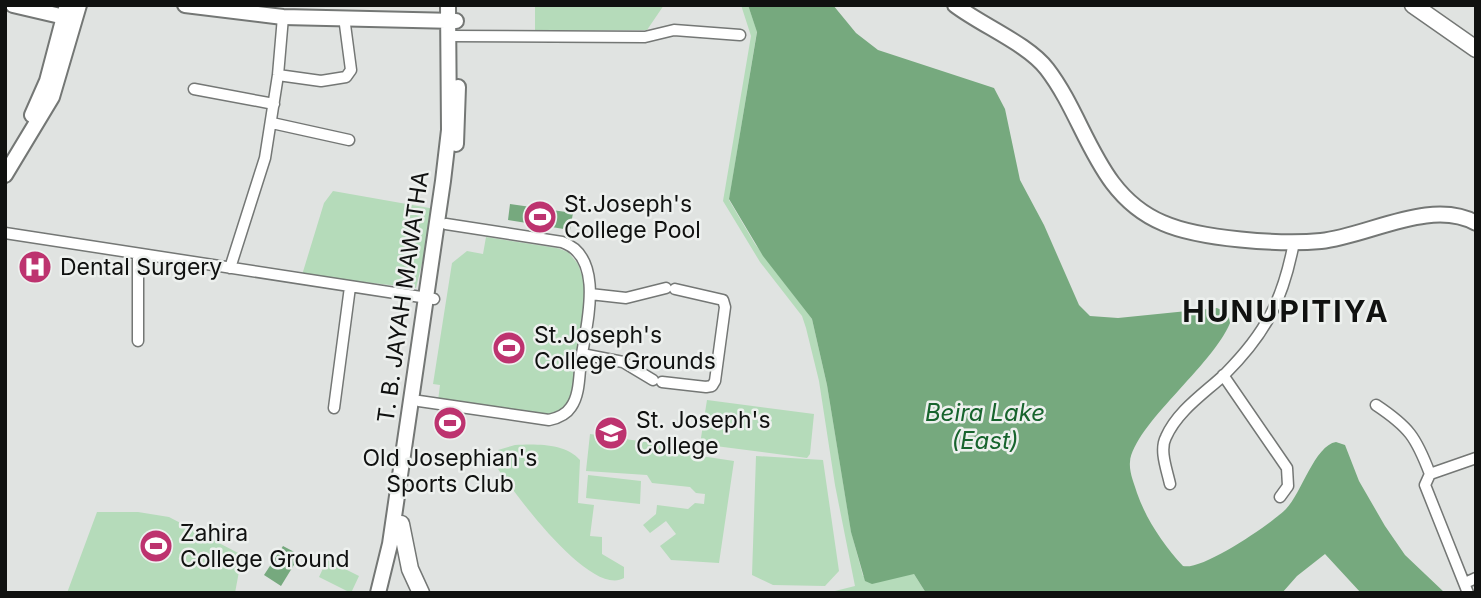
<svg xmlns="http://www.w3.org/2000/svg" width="1481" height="598" font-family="Inter,sans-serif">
	<rect width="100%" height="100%" fill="#e0e3e1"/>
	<!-- green -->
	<path fill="#b5dbba" d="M535,5H664L647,30L535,31Z
		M741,5H748L757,31L729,200L755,244L812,319L827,385L851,531L863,576L914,574L926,593H827L855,586L835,485L819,381L806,328L802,316L760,262L723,201L751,36Z
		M333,191L435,209L416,288L302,275L324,203Z
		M486,237L557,248L568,252L578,264L586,287L585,313L572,398L567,406L552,415L438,401L440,385L433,384L452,263L467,251L483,254Z
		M707,400L814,414L810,454L807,458L700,444Z
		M590,434L681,447V453L734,461L719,563L671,560L660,546L676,534L666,521L650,533L643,525L656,514L657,505L688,509L695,503L704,504L705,494L696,493L690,487L652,483L647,475L586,471Z
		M515,445C535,444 565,443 580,460L578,503L594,505L590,536L602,537V554L624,567V578C590,598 512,490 496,466L498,450Z
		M756,456L823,460L839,571L825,586L773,585L752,575Z
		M588,475L641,481L640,504L586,498Z
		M97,512H138L169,517L242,555L235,593H67Z
		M327,560L359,576L351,593L319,577Z"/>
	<!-- water -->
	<path fill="#76a97e" d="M748,5H833L856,33L878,50L994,88L1005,109L1020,180L1044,225L1079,305L1090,316L1118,318L1217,308L1228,313L1230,323C1213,365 1134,425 1130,462C1129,472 1134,483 1137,493C1146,519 1164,546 1183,566C1202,571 1271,524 1286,509C1301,494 1315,445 1336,442L1345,445L1359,481L1385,526L1405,555L1445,593H1361L1325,554L1297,576L1282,593H926L914,574L872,584L865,581L851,532L827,385L812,319L763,256L729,199L757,32Z
		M510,204L573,213L570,230L508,220Z
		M283,546L300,555L281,586L264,575Z"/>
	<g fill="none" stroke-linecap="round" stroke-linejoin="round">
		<defs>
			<path id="street" d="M448,36L645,37L674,30L740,35
				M278,75L321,81L346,77L351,70L344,17
				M194,89L274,104
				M272,123L349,140
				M5,233L434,299
				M138,254V341
				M230,268L265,158L278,75L283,17
				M590,294L626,298L666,288
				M582,354L623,362L653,380
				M1223,375L1287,468L1288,486L1280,497
				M662,382L706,387L712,386L715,381L725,307L723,300L675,289
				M419,401L549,420C558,418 566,415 571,407C580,395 579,374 581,360C586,326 606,257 562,242L446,224
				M1376,405C1409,427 1416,437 1430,474L1476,458
				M334,408L350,287
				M1430,474L1425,485L1468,593
				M1170,484C1167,470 1159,450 1166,437C1178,410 1205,393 1225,374C1266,333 1283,300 1294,242
				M1465,583L1476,578"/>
			<path id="secondary" d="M13,5L73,19
				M185,5L283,17L456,21
				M955,5C981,25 1028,44 1047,69C1087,121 1096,195 1163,223C1199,239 1281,245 1321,241C1368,236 1431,198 1476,223
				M32,115L47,81L67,5
				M456,144L458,87
				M5,175L52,97L79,5
				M378,593L390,544L443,181L449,130L448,5"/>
			<path id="primary" d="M1413,5L1476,49
				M401,524L410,569L421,593"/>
		</defs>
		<!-- street casing -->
		<use href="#street" stroke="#747775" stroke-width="13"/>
		<!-- secondary casing -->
		<use href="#secondary" stroke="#747775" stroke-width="18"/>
		<!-- primary casing -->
		<use href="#primary" stroke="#747775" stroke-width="19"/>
		<!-- street -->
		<use href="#street" stroke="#fff" stroke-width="10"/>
		<!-- secondary -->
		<use href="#secondary" stroke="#fff" stroke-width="14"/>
		<!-- primary -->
		<use href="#primary" stroke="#fff" stroke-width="16"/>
	</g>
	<!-- icons -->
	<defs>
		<symbol id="stadium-disc" viewBox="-11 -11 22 22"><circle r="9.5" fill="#bd336f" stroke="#edf0ee"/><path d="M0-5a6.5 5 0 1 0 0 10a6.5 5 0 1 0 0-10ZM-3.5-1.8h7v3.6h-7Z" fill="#fff"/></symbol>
		<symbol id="hospital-disc" viewBox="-11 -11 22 22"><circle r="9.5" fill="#bd336f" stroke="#edf0ee"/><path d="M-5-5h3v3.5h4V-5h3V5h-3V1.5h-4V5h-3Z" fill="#fff"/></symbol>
		<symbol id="university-disc" viewBox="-11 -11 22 22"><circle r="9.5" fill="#bd336f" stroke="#edf0ee"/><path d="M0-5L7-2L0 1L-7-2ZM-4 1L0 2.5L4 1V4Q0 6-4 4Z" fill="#fff"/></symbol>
	</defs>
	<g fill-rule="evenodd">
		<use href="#stadium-disc" x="521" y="198" width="38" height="38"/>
		<use href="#hospital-disc" x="16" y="248" width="38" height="38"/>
		<use href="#stadium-disc" x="490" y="329" width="38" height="38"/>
		<use href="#stadium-disc" x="431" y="404" width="38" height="38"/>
		<use href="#university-disc" x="592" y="414" width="38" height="38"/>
		<use href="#stadium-disc" x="137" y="527" width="38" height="38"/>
	</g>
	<g text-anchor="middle" stroke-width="5" stroke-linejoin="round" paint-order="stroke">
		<!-- poi labels -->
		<g font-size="23" fill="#101110" stroke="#edf0ee" text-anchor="start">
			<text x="564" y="212">St.Joseph's<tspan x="564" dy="26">College Pool</tspan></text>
			<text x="60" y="275">Dental Surgery</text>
			<text x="534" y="343">St.Joseph's<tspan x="534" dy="26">College Grounds</tspan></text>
			<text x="636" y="428">St. Joseph's<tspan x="636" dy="26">College</tspan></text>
			<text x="450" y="466" text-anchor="middle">Old Josephian's<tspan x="450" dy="26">Sports Club</tspan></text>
			<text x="180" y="541">Zahira<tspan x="180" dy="26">College Ground</tspan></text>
		</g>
		<!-- street labels -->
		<g font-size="23" fill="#101110" stroke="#edf0ee">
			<text transform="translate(403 297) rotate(-82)" y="8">T. B. JAYAH MAWATHA</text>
		</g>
		<!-- water labels -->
		<g font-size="24" font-style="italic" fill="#17642d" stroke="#edf0ee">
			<text x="985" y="421">Beira Lake<tspan x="985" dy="28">(East)</tspan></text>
		</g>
		<!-- district labels -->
		<g font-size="30" font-weight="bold" letter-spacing="2" fill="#101110" stroke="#edf0ee">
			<text x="1286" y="322">HUNUPITIYA</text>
		</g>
	</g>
	<!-- border -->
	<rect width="1481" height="598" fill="none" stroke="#101110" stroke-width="14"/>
</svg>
